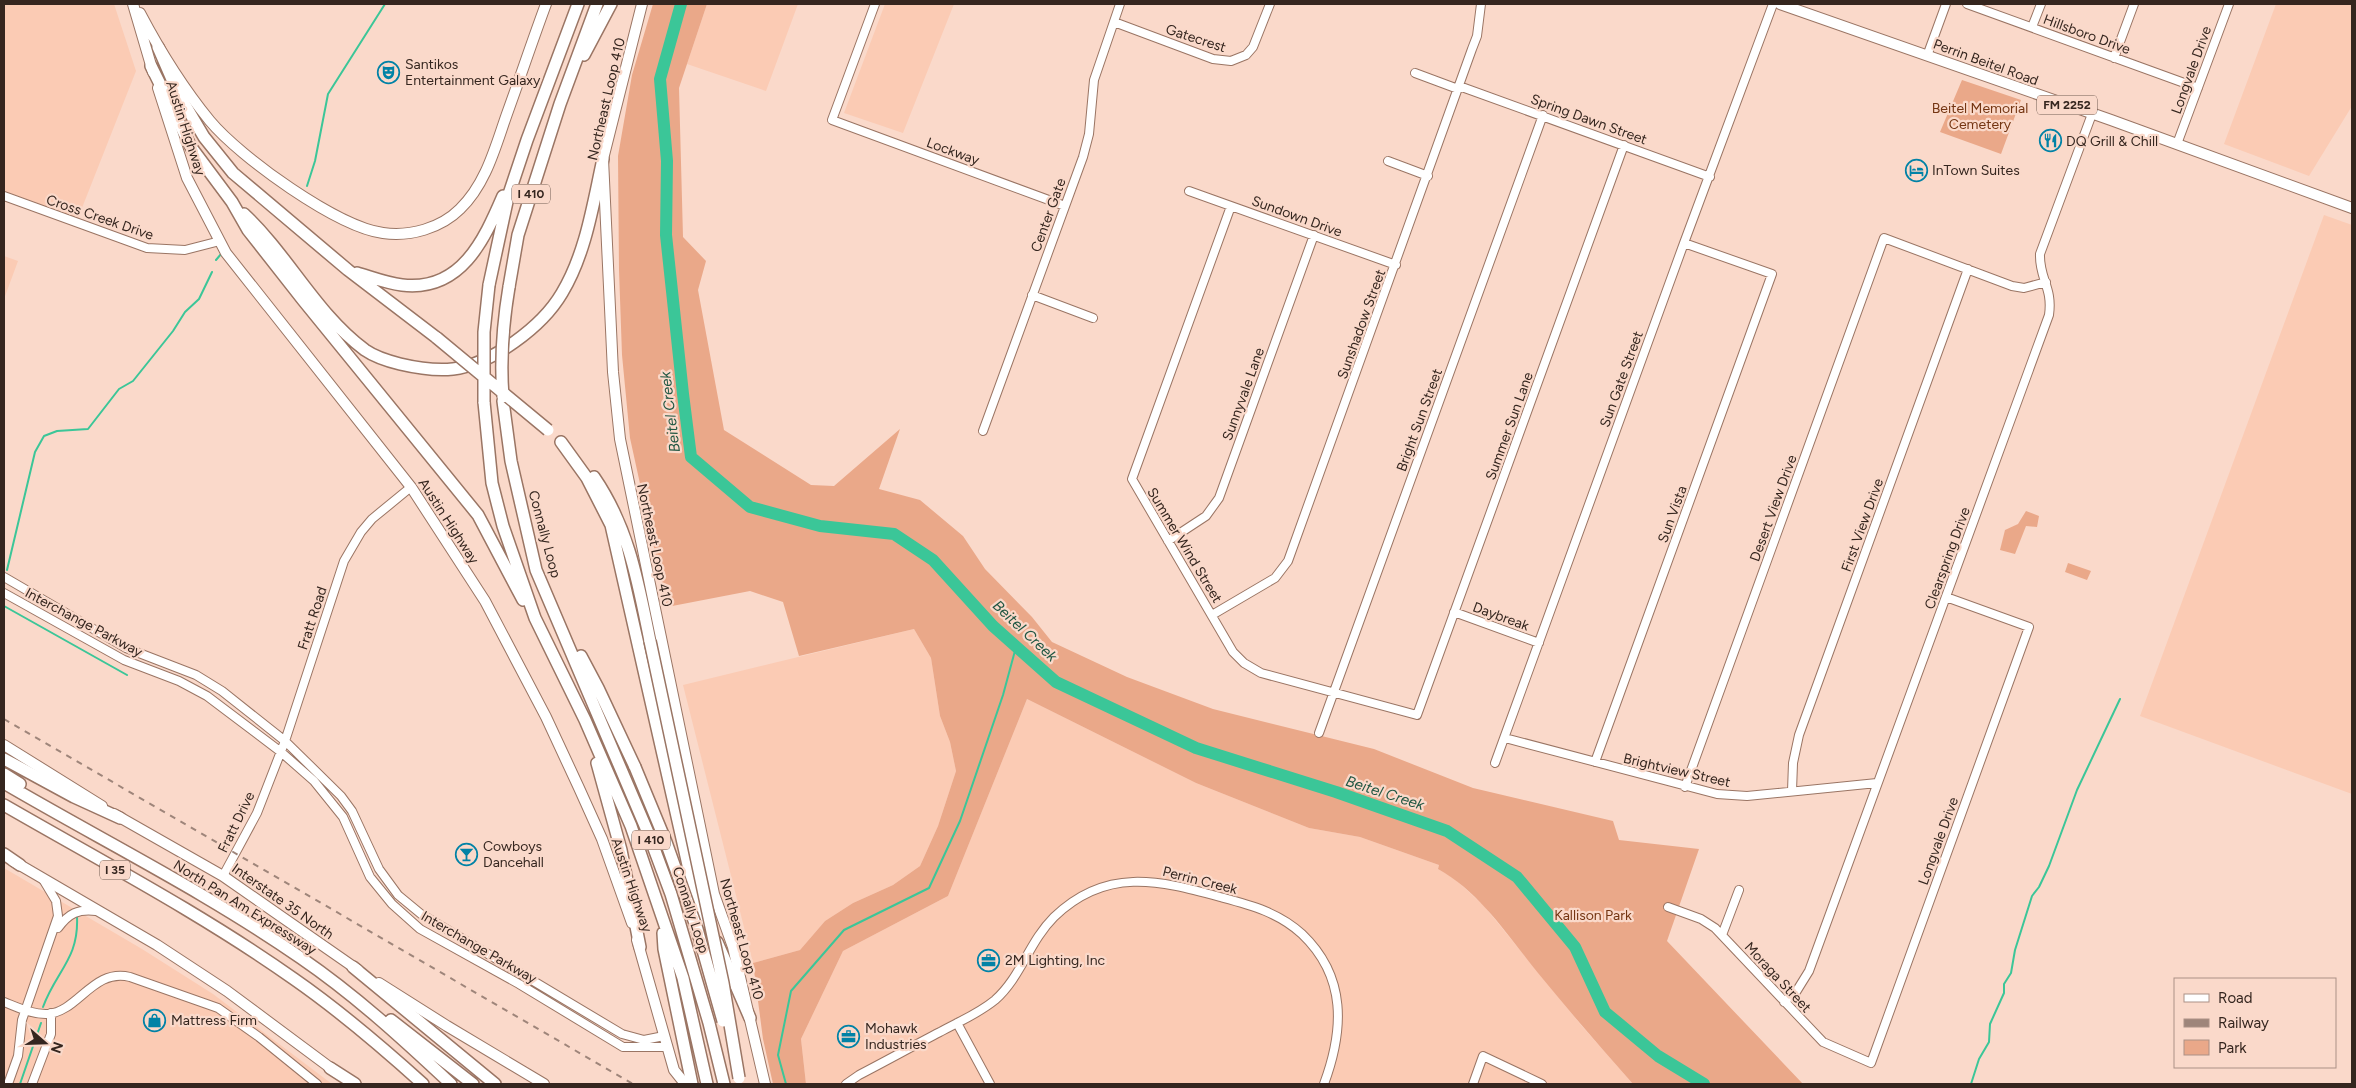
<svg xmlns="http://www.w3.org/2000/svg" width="2356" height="1088" font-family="Figtree,sans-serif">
	<rect width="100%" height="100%" fill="#fad9ca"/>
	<!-- built -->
	<path fill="#fbcbb4" d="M4,4H114L136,71L78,218L4,191Z
		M707,4H798L766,91L687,64Z
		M885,4H954L903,133L844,113Z
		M2276,4H2352V106L2309,176L2224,144Z
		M2324,215L2352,225V794L2140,716Z
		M4,256L18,261L4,299Z
		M914,629L931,658L940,716L950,742L956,771L938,826L920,866L893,885L853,903L825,921L800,950L753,963L683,685Z
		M1027,699L1196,783L1309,828L1360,837L1439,865L1438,869L1455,879L1484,906L1581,1025L1633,1084H806L801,1039L843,951L948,896Z
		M4,868L142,949L213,994L332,1084H4Z"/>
	<!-- green -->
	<path fill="#eaa889" d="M653,4H707L679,88L683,237L706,261L698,290L724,430L811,485L834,486L900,429L879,489L920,500L963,536L985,569L1032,617L1052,642L1127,677L1213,709L1374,749L1473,788L1613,821L1619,840L1699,849L1667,941L1803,1084H1633C1601,1048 1569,1011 1538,973C1508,936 1480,892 1438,869L1439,865L1360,837L1309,828L1196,783L1027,699L948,896L843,951L801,1039L806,1084H773L763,1039L753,963L800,950L825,921L853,903L893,885L920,866L938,826L956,771L950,742L940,716L931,658L914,629L799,656L783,602L750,591L667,607L630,438L622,355L619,270L618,156L632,75Z
		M1962,80L2021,100L2001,154L1940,132Z
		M2026,511L2039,516L2037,527L2026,526L2015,554L2000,550L2005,530L2018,524Z
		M2068,563L2091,571L2087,580L2065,572Z"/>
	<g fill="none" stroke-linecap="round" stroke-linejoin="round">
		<!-- stream -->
		<path stroke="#3bc698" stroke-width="2" d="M307,186L315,161L328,94L385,4
			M216,260L221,254
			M7,570L35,452L44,436L57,431L88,429L119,389L133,381L173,331L185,312L199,299L212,272
			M4,606L127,675
			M43,1007C56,971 79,959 77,917
			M20,1084L41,1023
			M786,1084L778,1055L791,991L844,930L929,888L960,821L1003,695L1016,647
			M1971,1084L1979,1059L1989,1042L1990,1024L2004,993V984L2011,973L2015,950L2032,896L2039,887L2049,866L2077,790L2120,699"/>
		<!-- river -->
		<path stroke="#3bc698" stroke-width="12" d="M681,4L660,79L667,161L666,235L683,394L691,457L750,507L820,526L894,534L933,560L993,626L1056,682L1196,748L1336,792L1447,831L1517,877L1575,947L1605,1012L1658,1056L1704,1084"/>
		<defs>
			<path id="minor" d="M875,4L832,120L1065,206
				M1967,4L2198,88
				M1114,22L1213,59L1231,61L1246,55L1253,47L1270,4
				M2032,27L2041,4
				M1927,56L1946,4
				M2114,58L2134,4
				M1415,73L1458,89
				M1459,86L1710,177
				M2177,144L2229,4
				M1388,161L1428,176
				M1189,191L1396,265
				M4,196L147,248L185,250L220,241
				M1231,206L1132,479L1233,652L1244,663L1261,673L1417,715L1624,145
				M1032,295L1093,318
				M983,431L1083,157L1089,134L1094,80L1120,4
				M1168,541L1206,516L1219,498L1314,235
				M4,577L126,648L196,675L222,691L285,741L341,796L352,811L379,869L398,895L421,914L622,1034L644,1040L664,1036
				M4,593L124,660L179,681L207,696L281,752L314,781L343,817L370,877L392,904L420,929L519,984L623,1047H668
				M1454,612L1539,643
				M1212,615L1275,578L1288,561L1472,49L1477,36L1481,4
				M1319,733L1543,115
				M1505,738L1717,794L1747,796L1877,783
				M1595,762L1772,274L1684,243
				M1495,763L1684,243L1773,4
				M1685,787L1884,238L2012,286L2024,288L2046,282
				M1792,791L1793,763L1799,735L1968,269
				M223,876L257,813L285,741L344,561L361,532L372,519L411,487
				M1668,907L1701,919L1715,928L1823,1042L1871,1063L2029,627L1946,597
				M58,928C69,913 78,909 96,911
				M1722,935L1739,890
				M4,1002C17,1007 33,1015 48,1014C79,1011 93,968 130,977L218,1008L259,1037L317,1084
				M1784,1002L1796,992L1809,971L2049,315C2053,287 2039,279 2040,254L2092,114
				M957,1023L990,1084
				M8,1084L18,1056L22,1020L58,916L56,901L44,881
				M32,1084L51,1034V1013
				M846,1084L859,1075C886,1061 913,1046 940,1032C958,1022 978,1014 995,1000C1021,977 1029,942 1054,917C1106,867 1158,880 1220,897C1250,905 1278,912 1302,934C1347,977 1344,1030 1324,1084
				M1473,1084L1483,1056L1542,1084"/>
			<path id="major" d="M133,4L153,72
				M642,4L603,159L613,372L620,439L714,894L733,947L765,1084
				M1780,4L2111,120L2352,208
				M140,13C160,51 183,88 210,121C240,157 337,227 383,233C410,237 441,228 460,209C487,183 496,144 508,111C521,75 533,39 546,4
				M158,88L187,178L226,253L411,487L485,601L546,717L579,788L602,839L632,923
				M4,745L102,806
				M114,814L223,876L358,970
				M13,861L157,945L227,991L336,1072
				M637,940L674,1070L682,1080L689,1084
				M379,983L447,1026L544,1084"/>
			<path id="highway" d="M158,47L178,93L204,137L233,173L348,270L437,338
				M584,55L611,4
				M151,66L191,147L232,202L248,230L303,300L478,515L523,600
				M244,214C288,255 316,314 365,350C375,357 388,361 400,364C417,368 435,371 453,369C492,364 542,327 562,293C586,253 593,204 603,159
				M357,273C371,277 386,283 402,285C461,292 484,240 503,196
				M489,285L508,197L527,140L578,4
				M509,287L518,235L560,104L597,4
				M503,401L511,461L536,570L649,835L671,894L709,1023L724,1084
				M484,402L492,483L503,526L535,618L585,720L631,826L683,978L707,1084
				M561,442L587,478L611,525L693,887L700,928
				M594,477C629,528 638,582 650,641
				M581,656L598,688L635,767
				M4,759L74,797L120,818
				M597,763L621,850L640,947
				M4,774L20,784
				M4,783C103,841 206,892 301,958C355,995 403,1039 451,1084
				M4,805C101,861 202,914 294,979C340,1011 382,1047 423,1084
				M4,854L20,865
				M663,933L664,949L692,1084
				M717,942L750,1018
				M353,967L495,1084
				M391,1020L473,1084
				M330,1068L355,1084"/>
		</defs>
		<!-- minor casing -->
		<use href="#minor" stroke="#9a7564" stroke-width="10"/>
		<!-- major casing -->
		<use href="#major" stroke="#9a7564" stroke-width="12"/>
		<!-- highway casing -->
		<use href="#highway" stroke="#9a7564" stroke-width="14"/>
		<!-- minor -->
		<use href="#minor" stroke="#fff" stroke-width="8"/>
		<!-- major -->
		<use href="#major" stroke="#fff" stroke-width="10"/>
		<!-- highway -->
		<use href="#highway" stroke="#fff" stroke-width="11"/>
		<!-- rail -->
		<path stroke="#9e857a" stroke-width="2" stroke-dasharray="6 6" stroke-linecap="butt" d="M4,719L633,1084"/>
		<defs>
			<path id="highway-bridge" d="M437,338L548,430
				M503,397C500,360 503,323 509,287
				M484,402V332L489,285
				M650,641L723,983L739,1078
				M635,767L666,842L697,929L723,1021"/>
		</defs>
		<!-- highway-bridge casing -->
		<use href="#highway-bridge" stroke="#9a7564" stroke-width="14" stroke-linecap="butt"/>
		<!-- highway-bridge -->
		<use href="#highway-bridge" stroke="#fff" stroke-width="11"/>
	</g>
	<!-- icons -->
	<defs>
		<symbol id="theatre-ring" viewBox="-11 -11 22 22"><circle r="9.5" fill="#fad9ca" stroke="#0182a6" stroke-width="1.5"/><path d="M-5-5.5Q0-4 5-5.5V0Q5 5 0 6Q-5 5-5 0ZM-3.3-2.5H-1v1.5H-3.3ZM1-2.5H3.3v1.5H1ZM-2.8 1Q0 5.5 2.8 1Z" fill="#0182a6"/></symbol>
		<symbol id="restaurant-ring" viewBox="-11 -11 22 22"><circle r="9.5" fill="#fad9ca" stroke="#0182a6" stroke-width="1.5"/><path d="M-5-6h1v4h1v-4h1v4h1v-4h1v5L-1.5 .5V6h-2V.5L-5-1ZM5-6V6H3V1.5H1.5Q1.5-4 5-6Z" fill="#0182a6"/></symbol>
		<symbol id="hotel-ring" viewBox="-11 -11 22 22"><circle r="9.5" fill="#fad9ca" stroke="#0182a6" stroke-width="1.5"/><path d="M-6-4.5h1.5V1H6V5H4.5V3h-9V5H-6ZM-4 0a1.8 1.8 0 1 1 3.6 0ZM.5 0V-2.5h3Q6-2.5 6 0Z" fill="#0182a6"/></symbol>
		<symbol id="bar-ring" viewBox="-11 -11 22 22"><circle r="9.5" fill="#fad9ca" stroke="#0182a6" stroke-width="1.5"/><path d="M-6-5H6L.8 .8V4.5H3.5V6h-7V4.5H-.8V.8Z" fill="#0182a6"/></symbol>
		<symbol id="office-ring" viewBox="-11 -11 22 22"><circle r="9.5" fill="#fad9ca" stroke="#0182a6" stroke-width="1.5"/><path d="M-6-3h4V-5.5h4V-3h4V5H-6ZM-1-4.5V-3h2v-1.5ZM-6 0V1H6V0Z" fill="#0182a6"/></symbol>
		<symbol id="shop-ring" viewBox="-11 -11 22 22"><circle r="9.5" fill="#fad9ca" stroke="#0182a6" stroke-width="1.5"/><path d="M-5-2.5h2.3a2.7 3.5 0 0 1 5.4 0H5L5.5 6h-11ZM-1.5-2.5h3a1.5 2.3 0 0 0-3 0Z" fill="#0182a6"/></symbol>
	</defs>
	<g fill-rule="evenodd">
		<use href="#theatre-ring" x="376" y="60" width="25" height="25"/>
		<use href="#restaurant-ring" x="2038" y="128" width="25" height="25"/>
		<use href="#hotel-ring" x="1904" y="158" width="25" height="25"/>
		<use href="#bar-ring" x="454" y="842" width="25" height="25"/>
		<use href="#office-ring" x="976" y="948" width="25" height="25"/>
		<use href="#shop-ring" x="142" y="1008" width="25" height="25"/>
		<use href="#office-ring" x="836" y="1024" width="25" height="25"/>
	</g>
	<g text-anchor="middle" stroke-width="4.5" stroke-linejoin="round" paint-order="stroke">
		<!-- shield labels -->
		<g fill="#fad9ca" stroke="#705c52" stroke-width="1">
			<rect x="2037" y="95.5" width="60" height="19" rx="4"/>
			<rect x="512" y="184.5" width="38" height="19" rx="4"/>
			<rect x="632" y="830.5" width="38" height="19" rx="4"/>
			<rect x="100" y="860.5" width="30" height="19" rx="4"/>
		</g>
		<g font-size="12" font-weight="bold" fill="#35261f">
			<text x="2067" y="109">FM 2252</text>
			<text x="531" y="198">I 410</text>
			<text x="651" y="844">I 410</text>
			<text x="115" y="874">I 35</text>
		</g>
		<!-- street labels -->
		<g font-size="14" fill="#35261f" stroke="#fad9ca">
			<text transform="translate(2087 34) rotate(20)" y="5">Hillsboro Drive</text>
			<text transform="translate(1196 38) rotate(18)" y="5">Gatecrest</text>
			<text transform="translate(1986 62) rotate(20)" y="5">Perrin Beitel Road</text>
			<text transform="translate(2191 70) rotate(-70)" y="5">Longvale Drive</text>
			<text transform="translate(606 99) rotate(-77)" y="5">Northeast Loop 410</text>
			<text transform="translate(1589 119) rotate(20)" y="5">Spring Dawn Street</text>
			<text transform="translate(186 128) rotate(72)" y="5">Austin Highway</text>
			<text transform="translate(953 151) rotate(20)" y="5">Lockway</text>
			<text transform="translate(1048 215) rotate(-70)" y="5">Center Gate</text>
			<text transform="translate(1297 216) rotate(20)" y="5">Sundown Drive</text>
			<text transform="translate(100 217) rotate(19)" y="5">Cross Creek Drive</text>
			<text transform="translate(1361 324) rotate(-70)" y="5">Sunshadow Street</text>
			<text transform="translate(1621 379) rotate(-70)" y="5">Sun Gate Street</text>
			<text transform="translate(1243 394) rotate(-70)" y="5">Sunnyvale Lane</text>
			<text transform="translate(1419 420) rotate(-70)" y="5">Bright Sun Street</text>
			<text transform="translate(1509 426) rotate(-70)" y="5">Summer Sun Lane</text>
			<text transform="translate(1773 508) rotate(-70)" y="5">Desert View Drive</text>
			<text transform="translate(1672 514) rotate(-70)" y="5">Sun Vista</text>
			<text transform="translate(449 521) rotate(57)" y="5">Austin Highway</text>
			<text transform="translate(1862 525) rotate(-70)" y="5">First View Drive</text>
			<text transform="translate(545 534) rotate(75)" y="5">Connally Loop</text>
			<text transform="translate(655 545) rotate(78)" y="5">Northeast Loop 410</text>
			<text transform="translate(1185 545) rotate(59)" y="5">Summer Wind Street</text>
			<text transform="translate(1947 558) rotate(-70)" y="5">Clearspring Drive</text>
			<text transform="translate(1501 616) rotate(20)" y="5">Daybreak</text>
			<text transform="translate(312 618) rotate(-72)" y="5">Fratt Road</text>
			<text transform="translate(84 622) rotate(28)" y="5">Interchange Parkway</text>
			<text transform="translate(1677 770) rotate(13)" y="5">Brightview Street</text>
			<text transform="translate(236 822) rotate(-64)" y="5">Fratt Drive</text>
			<text transform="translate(1938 841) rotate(-70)" y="5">Longvale Drive</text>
			<text transform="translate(1200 880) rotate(14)" y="5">Perrin Creek</text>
			<text transform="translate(632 885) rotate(71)" y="5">Austin Highway</text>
			<text transform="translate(283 901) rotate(35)" y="5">Interstate 35 North</text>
			<text transform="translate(245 907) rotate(32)" y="5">North Pan Am Expressway</text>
			<text transform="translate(691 910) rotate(72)" y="5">Connally Loop</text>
			<text transform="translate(742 939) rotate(74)" y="5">Northeast Loop 410</text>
			<text transform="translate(479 947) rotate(30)" y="5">Interchange Parkway</text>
			<text transform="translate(1778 977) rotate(47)" y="5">Moraga Street</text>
		</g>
		<!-- poi labels -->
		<g font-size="14" fill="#35261f" stroke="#fad9ca" text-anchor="start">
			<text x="405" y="69">Santikos<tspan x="405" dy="16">Entertainment Galaxy</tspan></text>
			<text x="2066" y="146">DQ Grill &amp; Chill</text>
			<text x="1932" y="175">InTown Suites</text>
			<text x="483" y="851">Cowboys<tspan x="483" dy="16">Dancehall</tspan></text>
			<text x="1005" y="965">2M Lighting, Inc</text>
			<text x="171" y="1025">Mattress Firm</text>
			<text x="865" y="1033">Mohawk<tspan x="865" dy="16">Industries</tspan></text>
		</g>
		<!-- park labels -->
		<g font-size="14" fill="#743512" stroke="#fad9ca">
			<text x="1980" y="113">Beitel Memorial<tspan x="1980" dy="16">Cemetery</tspan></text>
			<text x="1593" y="920">Kallison Park</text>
		</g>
		<!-- water labels -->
		<g font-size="15" font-style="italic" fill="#215743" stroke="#fad9ca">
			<text transform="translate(670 412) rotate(-97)" y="5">Beitel Creek</text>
			<text transform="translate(1025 631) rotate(43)" y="5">Beitel Creek</text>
			<text transform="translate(1385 793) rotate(18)" y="5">Beitel Creek</text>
		</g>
	</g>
	<!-- border -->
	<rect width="2356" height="1088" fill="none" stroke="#35261f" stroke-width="10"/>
	<!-- legend -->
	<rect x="2174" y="978" width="162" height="90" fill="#fad9ca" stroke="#ab9186"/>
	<rect x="2184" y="994" width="25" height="8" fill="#ffffff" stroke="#ab9186"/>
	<text x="2218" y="1003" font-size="15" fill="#35261f">Road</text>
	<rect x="2184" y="1019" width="25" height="8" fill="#9e857a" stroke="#ab9186"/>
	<text x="2218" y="1028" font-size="15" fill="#35261f">Railway</text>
	<rect x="2184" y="1040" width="25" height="15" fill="#eaa889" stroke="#ab9186"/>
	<text x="2218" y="1053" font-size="15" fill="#35261f">Park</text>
	<!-- north arrow -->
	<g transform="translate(45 1043) rotate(110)" stroke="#fad9ca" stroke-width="4" paint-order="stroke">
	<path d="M0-4L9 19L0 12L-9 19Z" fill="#35261f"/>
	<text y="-8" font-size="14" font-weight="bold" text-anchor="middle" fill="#35261f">N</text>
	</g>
</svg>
